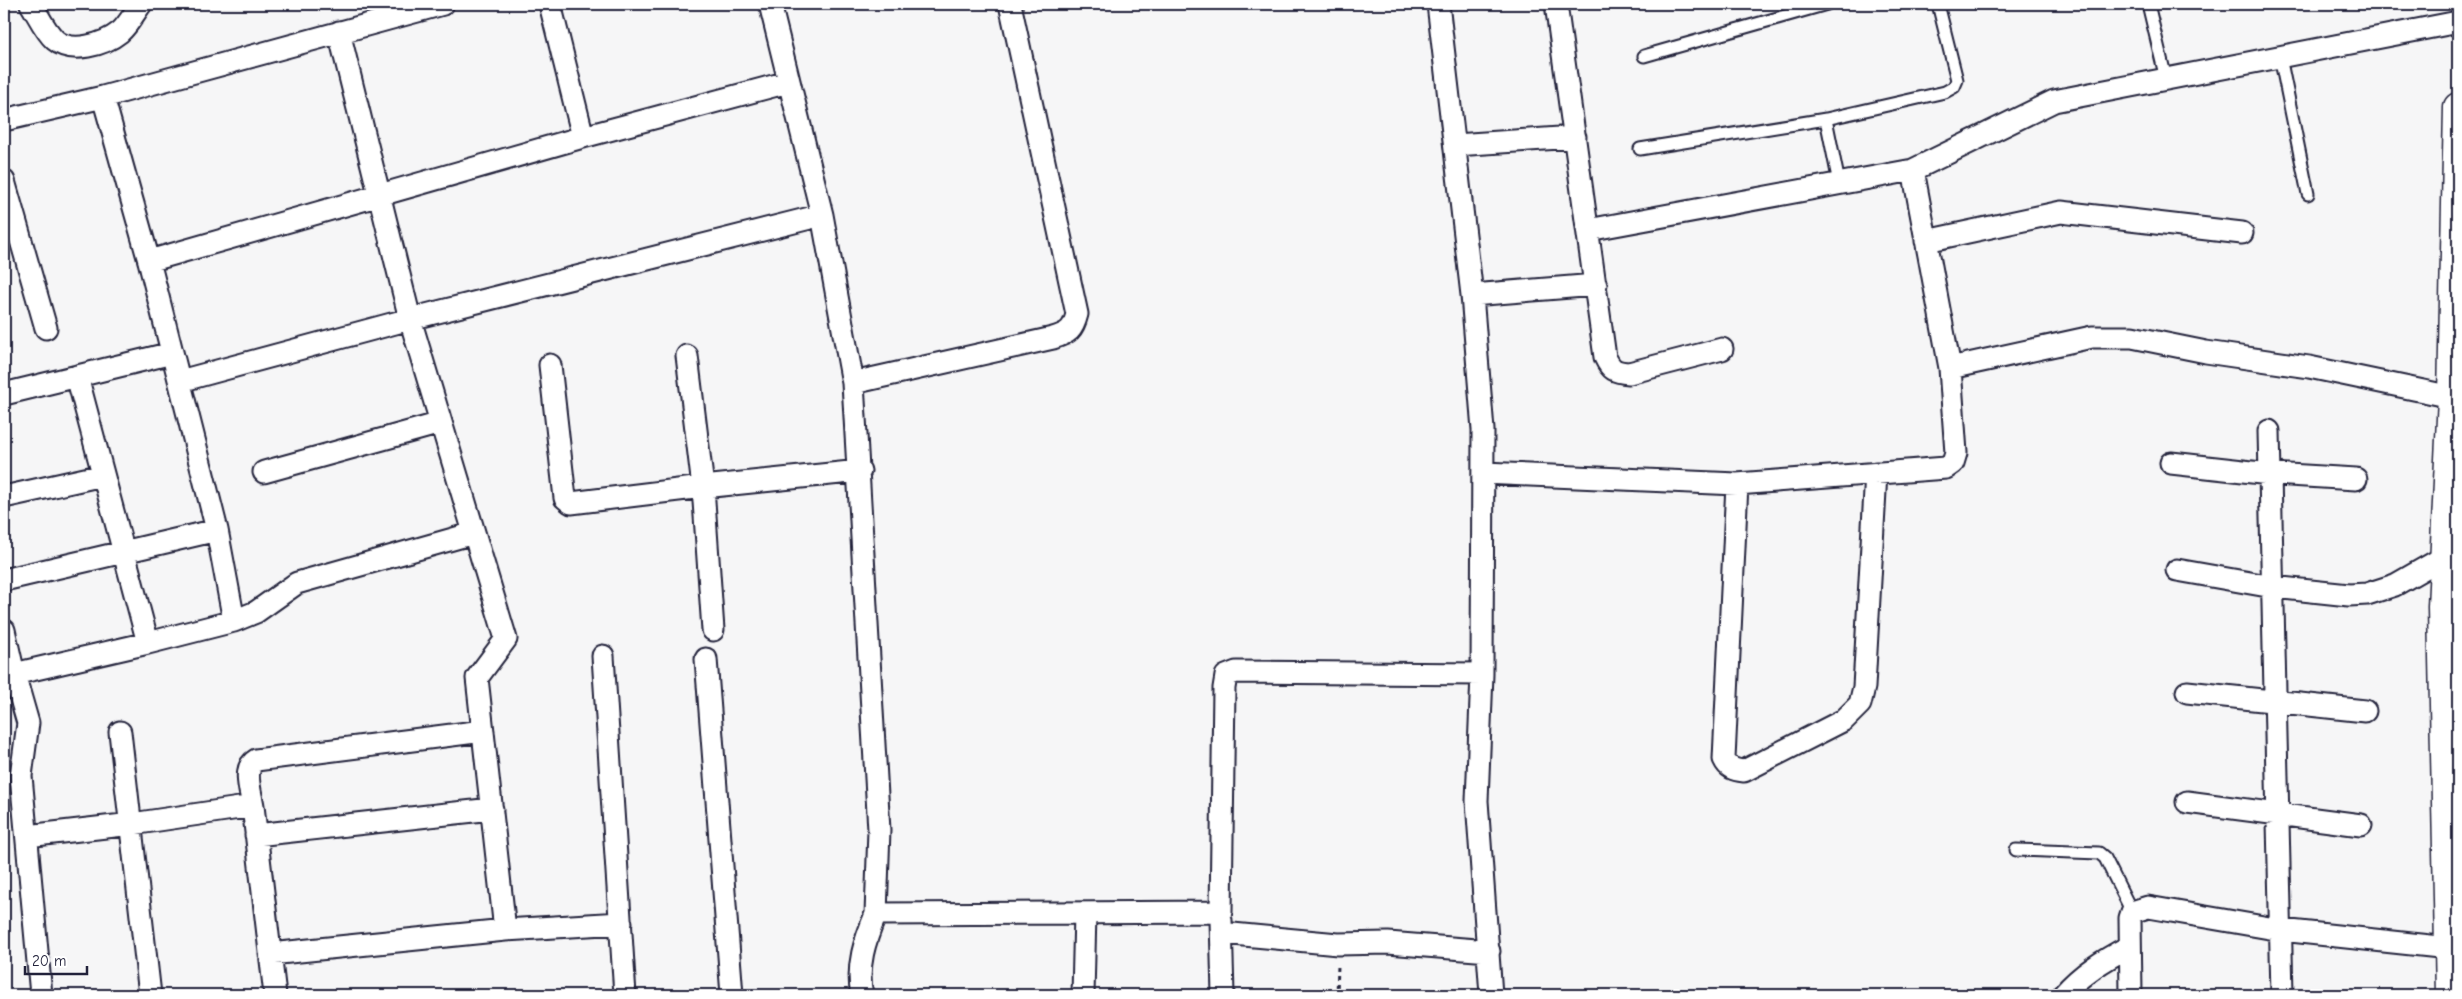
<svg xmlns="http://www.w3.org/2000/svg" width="2462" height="999" font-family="'Comic Neue',sans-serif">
	<rect width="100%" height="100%" fill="#f6f6f7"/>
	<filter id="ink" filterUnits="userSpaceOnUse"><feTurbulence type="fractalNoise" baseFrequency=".02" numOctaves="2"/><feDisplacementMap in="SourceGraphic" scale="10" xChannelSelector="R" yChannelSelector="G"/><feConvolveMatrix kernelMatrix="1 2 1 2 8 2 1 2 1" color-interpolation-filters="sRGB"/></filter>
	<g filter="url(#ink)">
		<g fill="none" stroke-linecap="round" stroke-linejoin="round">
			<defs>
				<path id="lane" d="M2148,4L2166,79
					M1644,56L1827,4
					M2280,57L2308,194
					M1826,119L1945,92L1954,87L1957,80L1938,4
					M1640,149L1826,119L1839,183
					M2016,850L2099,853L2105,858L2132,912"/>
				<path id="street" d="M31,4C38,15 45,31 55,40C71,54 104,45 120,32C129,24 134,13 141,4
					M550,4L583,137
					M770,4L822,215L853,383L879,830L876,914L1221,912L1224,688L1226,676L1236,672L1482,674L1483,430L1472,295L1438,4
					M1556,4L1605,357C1611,370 1615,372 1629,373L1722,349
					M339,32L410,319L822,215
					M103,97L149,261L583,137L788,82
					M4,120L103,97L443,4
					M1455,145L1575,137
					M1913,170L2054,101L2458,22
					M4,181L46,328
					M1926,241L2061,212L2242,233
					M1472,295L1596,285
					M687,356L703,487L713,630
					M550,365L565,498L571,503L703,487L860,471
					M1950,368L2092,337H2132L2206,352L2309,367L2452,397
					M77,376L148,643
					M180,381L410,319L506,639L477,678L505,930
					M853,383L1053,338C1069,333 1073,330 1077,314L1010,4
					M4,394L172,353
					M2269,431L2282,995
					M2171,463L2270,474L2356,479
					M264,472L441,423
					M1483,473L1737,484L1946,468L1953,463L1956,453L1950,368L1913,170L1588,230
					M1737,484L1724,759C1728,768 1734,770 1744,771L1844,720L1860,704L1864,687L1876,473
					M4,497L103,475
					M2177,570L2273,587L2349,595L2367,594L2395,585L2444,557
					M4,580L217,530
					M234,621L256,612L297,583L474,533
					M4,630L14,674
					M603,656L625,995
					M706,659L732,995
					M1482,674L1477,801L1491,995
					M2187,692L2365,711
					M120,732L150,995
					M2187,802L2361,825
					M253,806C251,792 242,768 256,760L483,731
					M256,835L492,809
					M27,836L132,824L253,806L275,995
					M1221,920L1223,995
					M1222,933L1338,944L1388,943L1489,951
					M270,954L505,930L621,923
					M41,995L21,776L28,723L14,674L148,643L234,621L217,530L149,261
					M862,995C856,966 865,940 876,914
					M1083,995L1085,913
					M2063,995C2082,973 2104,960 2130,946
					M2131,995L2130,918L2132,912L2148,907L2281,930L2449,948"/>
				<path id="secondary" d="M2450,995L2442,607L2452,397L2458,107"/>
			</defs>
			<!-- lane casing -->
			<use href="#lane" stroke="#22223b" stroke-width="15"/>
			<!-- street casing -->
			<use href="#street" stroke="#22223b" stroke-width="25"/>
			<!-- secondary casing -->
			<use href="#secondary" stroke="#22223b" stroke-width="31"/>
			<!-- path -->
			<path stroke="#22223b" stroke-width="3" stroke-dasharray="4 4" stroke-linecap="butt" d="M1337,995L1338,965"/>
			<!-- lane -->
			<use href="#lane" stroke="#fff" stroke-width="11"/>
			<!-- street -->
			<use href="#street" stroke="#fff" stroke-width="21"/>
			<!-- secondary -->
			<use href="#secondary" stroke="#fff" stroke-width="28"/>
		</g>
	</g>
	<!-- margin -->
	<rect width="2462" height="999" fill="none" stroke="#fff" stroke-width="20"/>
	<rect x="10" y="10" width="2442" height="979" fill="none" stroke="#22223b" stroke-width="2" filter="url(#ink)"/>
	<!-- scale -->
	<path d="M25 966v8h62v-8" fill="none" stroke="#22223b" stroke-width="2.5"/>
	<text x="32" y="966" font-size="15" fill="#22223b" stroke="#ffffff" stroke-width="4" paint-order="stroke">20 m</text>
</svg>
